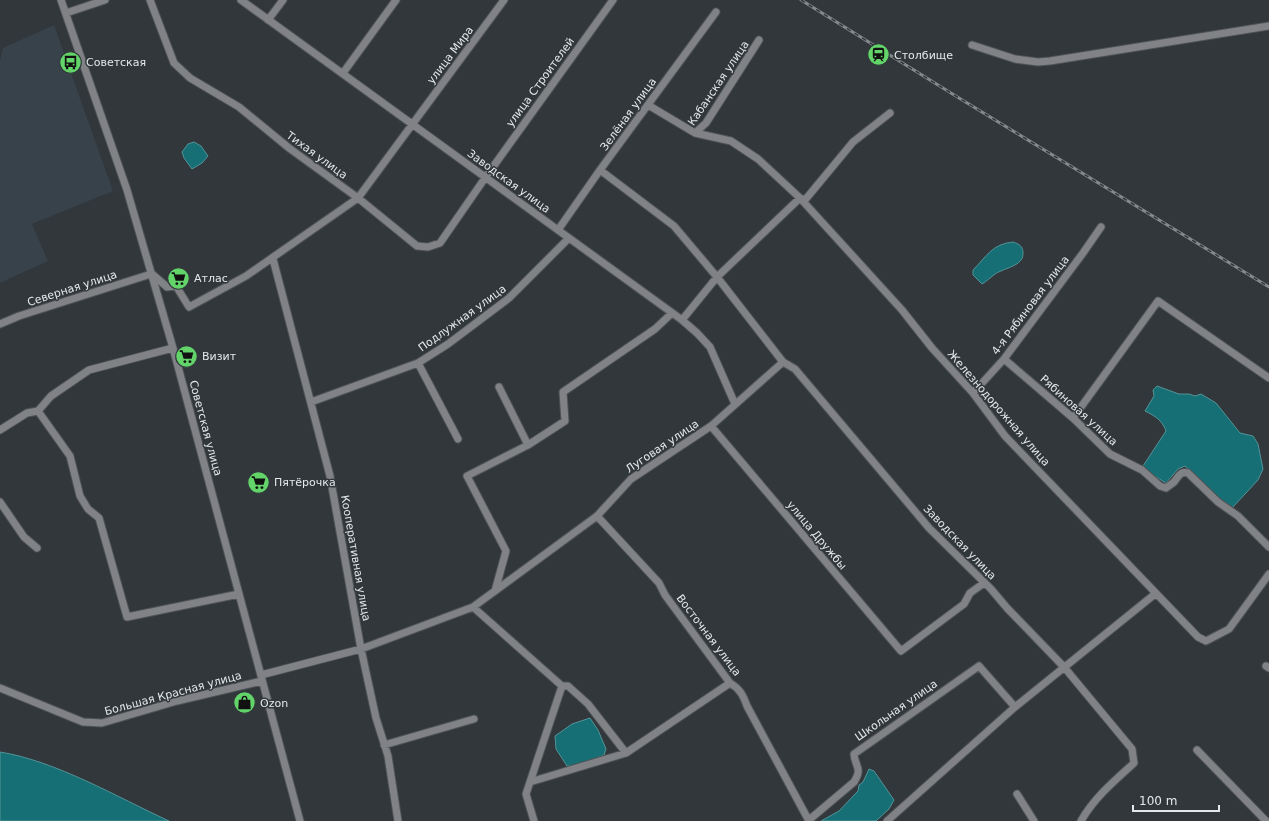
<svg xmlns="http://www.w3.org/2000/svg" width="1269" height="821" font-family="'DejaVu Sans',sans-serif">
	<rect width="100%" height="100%" fill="#31373b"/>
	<!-- built -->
	<path fill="#37424a" d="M54,25L113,191L32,224L48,261L0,283V60L3,48Z"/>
	<!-- water -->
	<path fill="#166f74" stroke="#549398" d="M194,142L201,146L208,156L202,163L192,169L184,158L182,152L188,144Z
		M1013,242C1019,244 1023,246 1023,253C1024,266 1004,268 995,274C991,277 987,281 982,284L973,275V270C987,256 992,244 1013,242Z
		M1157,386L1179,394H1189L1195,396L1201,394L1216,403L1240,433L1253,436L1258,444L1263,469L1258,480L1232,508L1221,500L1185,466L1178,469L1166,483L1153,475L1143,466L1166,431C1162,420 1155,416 1145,411L1154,396L1153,390Z
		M590,718L598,730L606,749L604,755L580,765L567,766L556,749L555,736L572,724Z
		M0,752C56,761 117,797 169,821H0Z
		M869,769L874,771L894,800L889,809L876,821H821L839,811L858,791L859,785L863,782Z"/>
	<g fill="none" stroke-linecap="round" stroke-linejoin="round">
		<defs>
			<path id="minor" d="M61,0L127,190L173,348L300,821
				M150,0L174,63L190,78L239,107L289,148L358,198L417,246L428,247L440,243L485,178L613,0
				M241,0L682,320L697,333L710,347L735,404
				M66,13L105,0
				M268,20L283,0
				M759,40L706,123L695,133L731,141L758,159L800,198L902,310L932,348L973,393L1005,436L1198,637L1206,641L1229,629L1269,574
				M972,45L1015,59L1038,62L1050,61L1269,26
				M343,73L396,0
				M648,105L695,133
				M600,170L674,226L717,277L783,362L795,369L929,528L991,589L1007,608L1064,667L1132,749L1134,763C1114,781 1094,798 1081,821
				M558,230L600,170L716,12
				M273,259L330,476L361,649L376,718L388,756L398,821
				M152,274L167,287L176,286L189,307L246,276L358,198L504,0
				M682,320L717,277L800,198L805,200L853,142L890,113
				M0,324L19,316L151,274
				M1004,359L1073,418L1110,454L1142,470L1160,486L1166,488C1168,486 1172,484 1174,482C1179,476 1180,471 1188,473L1218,502L1238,516L1269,547
				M418,363L458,439
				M499,387L528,445
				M973,393L1004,359L1083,253L1101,227
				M311,402L418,363L448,344L509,298L569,238
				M38,411L70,456L80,496L88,509L99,518L127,617L239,594
				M1073,418L1158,301L1269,378
				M711,426L901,651L964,604L970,593L984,583
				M0,430L27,413L38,411L51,396L89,370L173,348
				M0,502L24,537L37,548
				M597,516L659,583L665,595L730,683C740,689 743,695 747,706L809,821
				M495,591L506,551L467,476L528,445L565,421L563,392L655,329L672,313
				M473,607L562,686L526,794L534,821
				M1266,666L1269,668
				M261,675L361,649L473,607L597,516L631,479L711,426L783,362
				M562,686H568L588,704L626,753
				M0,688L83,722L102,723L177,701L262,681
				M384,745L474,719
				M1197,750L1266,821
				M530,782L626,753L730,683
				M1017,794L1034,821
				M809,820L854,782C863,768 855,767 854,754L979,666L1015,707
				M887,821L1015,707L1155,594"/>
		</defs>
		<!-- minor casing -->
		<use href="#minor" stroke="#4e5357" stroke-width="9"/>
		<!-- minor -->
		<use href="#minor" stroke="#808285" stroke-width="7"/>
		<defs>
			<path id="rail" d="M801,0L959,98L1269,287"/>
		</defs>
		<!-- rail casing -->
		<use href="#rail" stroke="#84898c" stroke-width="3"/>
		<!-- rail -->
		<use href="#rail" stroke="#31373b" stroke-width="1.5" stroke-dasharray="4.5" stroke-linecap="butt"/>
	</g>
	<!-- icons -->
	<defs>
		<symbol id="station-disc" viewBox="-11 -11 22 22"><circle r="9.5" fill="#63d469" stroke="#31373b"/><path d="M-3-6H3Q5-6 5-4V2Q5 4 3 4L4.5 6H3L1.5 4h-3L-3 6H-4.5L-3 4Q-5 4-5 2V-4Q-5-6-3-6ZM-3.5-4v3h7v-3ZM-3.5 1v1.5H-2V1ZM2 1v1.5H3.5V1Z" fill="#111"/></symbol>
		<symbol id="bus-disc" viewBox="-11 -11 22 22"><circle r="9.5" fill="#63d469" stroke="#31373b"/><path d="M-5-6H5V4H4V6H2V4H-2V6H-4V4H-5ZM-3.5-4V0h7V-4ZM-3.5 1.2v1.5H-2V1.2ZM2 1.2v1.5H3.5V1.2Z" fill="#111"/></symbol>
		<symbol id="supermarket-disc" viewBox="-11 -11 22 22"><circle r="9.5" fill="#63d469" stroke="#31373b"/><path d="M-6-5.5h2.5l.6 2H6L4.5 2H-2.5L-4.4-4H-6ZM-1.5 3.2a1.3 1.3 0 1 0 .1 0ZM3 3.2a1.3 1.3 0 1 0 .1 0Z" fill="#111"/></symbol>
		<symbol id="shop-disc" viewBox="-11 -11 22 22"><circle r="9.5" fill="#63d469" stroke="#31373b"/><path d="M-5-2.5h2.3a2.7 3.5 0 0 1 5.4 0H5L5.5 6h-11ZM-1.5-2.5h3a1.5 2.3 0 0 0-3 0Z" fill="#111"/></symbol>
	</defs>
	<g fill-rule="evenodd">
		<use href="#station-disc" x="866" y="42" width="25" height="25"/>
		<use href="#bus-disc" x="58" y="50" width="25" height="25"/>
		<use href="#supermarket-disc" x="166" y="266" width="25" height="25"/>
		<use href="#supermarket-disc" x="174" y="344" width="25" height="25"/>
		<use href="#supermarket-disc" x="246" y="470" width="25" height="25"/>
		<use href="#shop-disc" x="232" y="690" width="25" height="25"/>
	</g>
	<g text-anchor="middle" stroke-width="3" stroke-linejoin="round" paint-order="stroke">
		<!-- street labels -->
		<g font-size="11" fill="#e4e8eb" stroke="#31373b">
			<text transform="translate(450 55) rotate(-53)" y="4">улица Мира</text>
			<text transform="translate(540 82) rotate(-54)" y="4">улица Строителей</text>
			<text transform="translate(718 83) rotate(-56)" y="4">Кабанская улица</text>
			<text transform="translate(628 114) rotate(-54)" y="4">Зелёная улица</text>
			<text transform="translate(317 155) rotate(36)" y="4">Тихая улица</text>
			<text transform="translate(509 181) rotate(36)" y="4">Заводская улица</text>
			<text transform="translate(72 288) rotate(-18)" y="4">Северная улица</text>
			<text transform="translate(1030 305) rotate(-53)" y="4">4-я Рябиновая улица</text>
			<text transform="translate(462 318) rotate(-36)" y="4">Подлужная улица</text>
			<text transform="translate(999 408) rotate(49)" y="4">Железнодорожная улица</text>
			<text transform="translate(1079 410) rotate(42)" y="4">Рябиновая улица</text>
			<text transform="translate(206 428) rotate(75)" y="4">Советская улица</text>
			<text transform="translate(662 446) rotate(-34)" y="4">Луговая улица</text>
			<text transform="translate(817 535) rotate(50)" y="4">улица Дружбы</text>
			<text transform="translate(960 542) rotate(46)" y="4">Заводская улица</text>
			<text transform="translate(356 558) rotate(80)" y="4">Кооперативная улица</text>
			<text transform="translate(709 635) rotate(53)" y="4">Восточная улица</text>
			<text transform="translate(173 693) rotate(-15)" y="4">Большая Красная улица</text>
			<text transform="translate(896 710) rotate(-35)" y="4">Школьная улица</text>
		</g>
		<!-- poi labels -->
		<g font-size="11" fill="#e4e8eb" stroke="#31373b" text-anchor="start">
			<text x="894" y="59">Столбище</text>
			<text x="86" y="66">Советская</text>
			<text x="194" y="282">Атлас</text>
			<text x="202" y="360">Визит</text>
			<text x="274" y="486">Пятёрочка</text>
			<text x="260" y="707">Ozon</text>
		</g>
	</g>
	<!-- scale -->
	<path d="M1133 805v6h86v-6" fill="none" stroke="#e4e8eb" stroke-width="2"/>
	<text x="1139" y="805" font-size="12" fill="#e4e8eb" stroke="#31373b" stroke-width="3" paint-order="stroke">100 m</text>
</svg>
